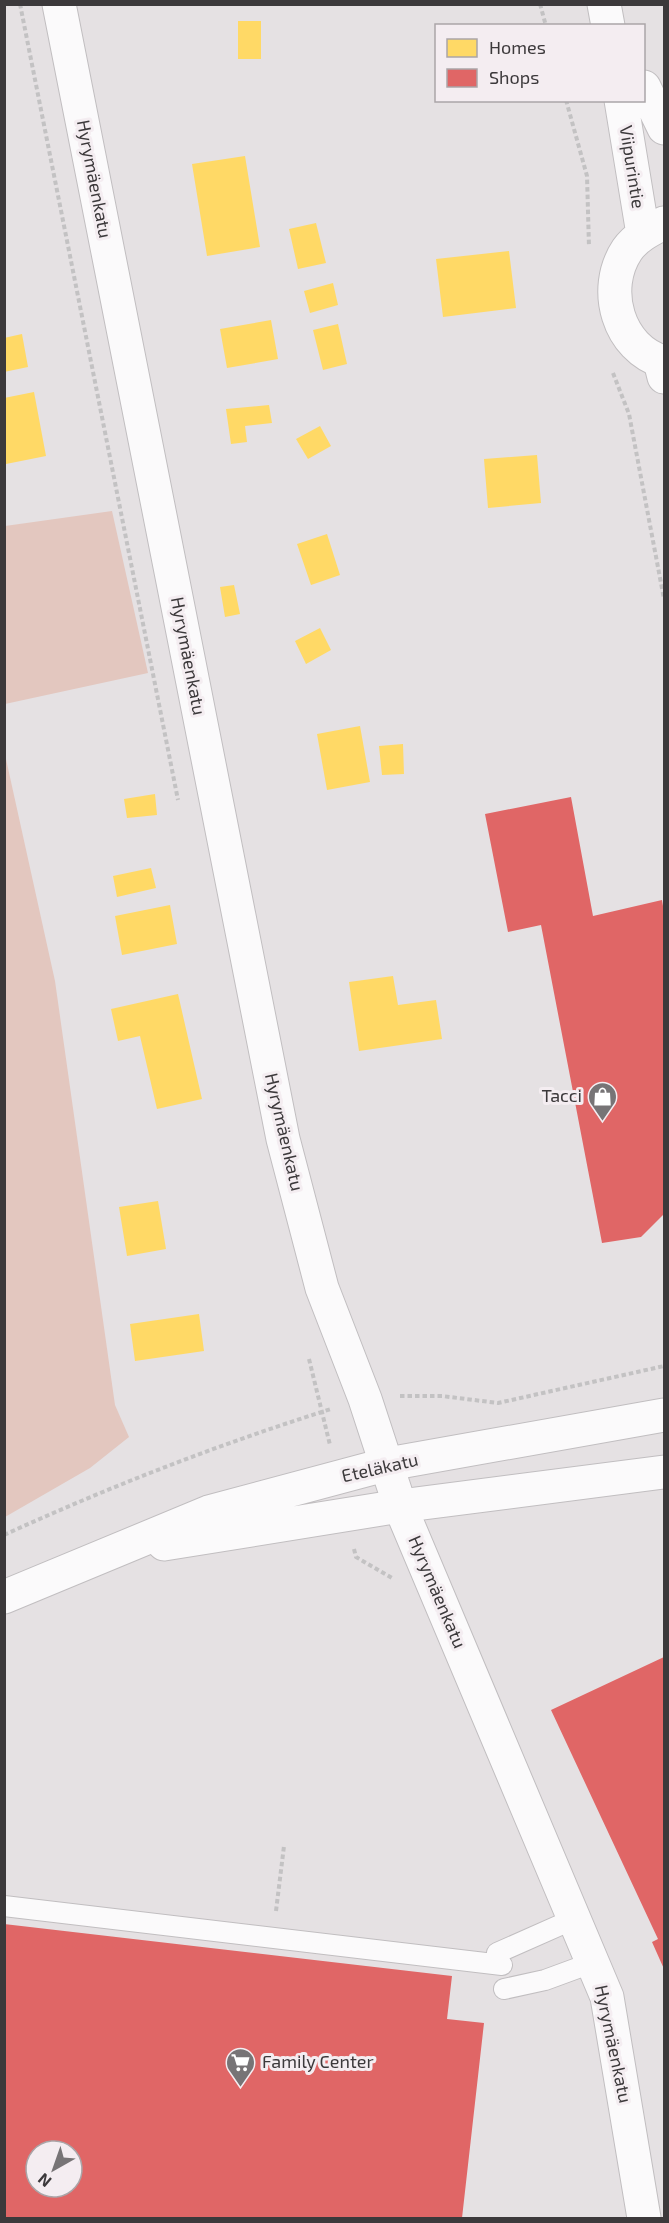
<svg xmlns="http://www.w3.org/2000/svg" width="669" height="2223" font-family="'Exo 2',sans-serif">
	<rect width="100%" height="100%" fill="#e5e1e3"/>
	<!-- green -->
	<path fill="#e3c7bf" d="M112,511L148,673L5,704V526Z
		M4,750L55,981L115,1405L129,1437L90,1468L5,1517Z"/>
	<!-- homes -->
	<path fill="#ffd966" d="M238,21H261V59H238Z
		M245,156L260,247L207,256L192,164Z
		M316,223L326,263L298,269L289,229Z
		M509,251L516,308L443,317L436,259Z
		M333,283L338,305L310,313L304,291Z
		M271,320L278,359L227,368L220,329Z
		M338,324L347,364L323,370L313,330Z
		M22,334L28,367L4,372V338Z
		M34,392L46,456L6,464L4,398Z
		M269,405L272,423L245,426L247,442L231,444L226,409Z
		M320,426L331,446L308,459L296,439Z
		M537,455L541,503L488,508L484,459Z
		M327,534L340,575L311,585L297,544Z
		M234,585L240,614L225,617L220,587Z
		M320,628L331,650L306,664L295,641Z
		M360,726L370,782L327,790L317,734Z
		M403,744L404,774L382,775L379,746Z
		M155,794L157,815L127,818L124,799Z
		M151,868L156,888L117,897L113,876Z
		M170,905L177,944L122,955L115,916Z
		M393,976L398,1005L436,1000L442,1039L359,1051L349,982Z
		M178,994L202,1099L157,1109L140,1036L118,1041L111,1009Z
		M158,1201L166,1249L127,1256L119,1207Z
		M199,1314L204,1351L135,1361L130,1324Z"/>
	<!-- shops -->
	<path fill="#e06666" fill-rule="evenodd" d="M571,797L593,916L662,900L664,912V1214L641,1237L602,1243L541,925L508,932L485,814Z
		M664,1657V1969L652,1942L658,1939L551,1710Z
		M4,1924L452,1976L447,2019L484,2023L462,2218H4ZM36,2151H72V2187H36Z"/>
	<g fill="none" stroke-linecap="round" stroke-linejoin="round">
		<defs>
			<path id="service" d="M4,1906L502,1965
				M497,1953L576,1918
				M504,1989L545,1980L594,1962"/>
			<path id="minor" d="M59,4L283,1139L322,1288L365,1399L400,1506L607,1997L644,2218"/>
			<path id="secondary" d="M604,4L608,26
				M644,87L664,128
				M621,100L643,234
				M664,223C650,230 636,237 627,250C601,289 618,349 664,362
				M164,1544L400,1506L664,1472
				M4,1597L209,1512L388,1464L664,1415"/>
			<path id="primary" d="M660,361L664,377"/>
		</defs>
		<!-- service casing -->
		<use href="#service" stroke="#c1bec0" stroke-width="22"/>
		<!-- minor casing -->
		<use href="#minor" stroke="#c1bec0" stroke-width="35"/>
		<!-- secondary casing -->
		<use href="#secondary" stroke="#c1bec0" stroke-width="35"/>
		<!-- primary casing -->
		<use href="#primary" stroke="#c1bec0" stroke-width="35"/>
		<!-- path -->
		<path stroke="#c3c2c3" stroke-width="4" stroke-dasharray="4.5 3" stroke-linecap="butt" d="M20,4L178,800
			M540,4L546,26
			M566,100L587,176L589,247
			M613,373L629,414L664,599
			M309,1359L330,1445
			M400,1396H442L498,1403L664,1366
			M4,1535C111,1486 220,1444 331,1409
			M354,1549L356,1557L392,1578
			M276,1911L284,1846"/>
		<!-- service -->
		<use href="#service" stroke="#fbfafb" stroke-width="20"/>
		<!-- minor -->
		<use href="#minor" stroke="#fbfafb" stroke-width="33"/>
		<!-- secondary -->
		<use href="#secondary" stroke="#fbfafb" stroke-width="33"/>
		<!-- primary -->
		<use href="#primary" stroke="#fbfafb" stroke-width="33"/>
	</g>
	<!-- icons -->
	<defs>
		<symbol id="shop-pin" viewBox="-11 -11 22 30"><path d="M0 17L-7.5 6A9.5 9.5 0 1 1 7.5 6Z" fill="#777476" stroke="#f4edf1"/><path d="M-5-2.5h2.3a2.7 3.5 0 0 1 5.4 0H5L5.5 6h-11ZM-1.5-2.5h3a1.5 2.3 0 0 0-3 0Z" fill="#fff"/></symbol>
		<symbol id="supermarket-pin" viewBox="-11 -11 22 30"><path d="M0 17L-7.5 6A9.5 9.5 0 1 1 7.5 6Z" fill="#777476" stroke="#f4edf1"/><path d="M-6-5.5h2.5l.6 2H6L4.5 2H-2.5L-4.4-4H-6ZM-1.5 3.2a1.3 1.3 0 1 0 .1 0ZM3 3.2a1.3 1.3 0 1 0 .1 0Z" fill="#fff"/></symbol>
	</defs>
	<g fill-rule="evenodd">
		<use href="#shop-pin" x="586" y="1080" width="33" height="45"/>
		<use href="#supermarket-pin" x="224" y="2046" width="33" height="45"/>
	</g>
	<g text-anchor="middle" stroke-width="6" stroke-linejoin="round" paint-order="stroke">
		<!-- street labels -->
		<g font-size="18" fill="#3c393b" stroke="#f4edf1">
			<text transform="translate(632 167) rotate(81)" y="6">Viipurintie</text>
			<text transform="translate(94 179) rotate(79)" y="6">Hyrymäenkatu</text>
			<text transform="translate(188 656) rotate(79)" y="6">Hyrymäenkatu</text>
			<text transform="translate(284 1132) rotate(77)" y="6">Hyrymäenkatu</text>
			<text transform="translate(380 1468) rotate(-13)" y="6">Eteläkatu</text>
			<text transform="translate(437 1592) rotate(67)" y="6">Hyrymäenkatu</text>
			<text transform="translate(613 2044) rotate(78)" y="6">Hyrymäenkatu</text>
		</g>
		<!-- poi labels -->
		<g font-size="18" fill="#3c393b" stroke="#f4edf1" text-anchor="end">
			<text x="582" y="1102">Tacci</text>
			<text x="262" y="2068" text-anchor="start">Family Center</text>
		</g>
	</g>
	<!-- border -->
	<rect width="669" height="2223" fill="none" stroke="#3c393b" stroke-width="12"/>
	<!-- legend -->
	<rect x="435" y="24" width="210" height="78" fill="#f4edf1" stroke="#aaa5a8" stroke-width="1.5"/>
	<rect x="447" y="39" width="30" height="18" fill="#ffd966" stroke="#aaa5a8" stroke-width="1.5"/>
	<text x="489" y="54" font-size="18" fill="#3c393b">Homes</text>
	<rect x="447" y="69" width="30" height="18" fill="#e06666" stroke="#aaa5a8" stroke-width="1.5"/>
	<text x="489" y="84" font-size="18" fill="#3c393b">Shops</text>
	<!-- north arrow -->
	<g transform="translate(54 2169) rotate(220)"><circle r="28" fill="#f4edf1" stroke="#aaa5a8" stroke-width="1.5"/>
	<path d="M0-4.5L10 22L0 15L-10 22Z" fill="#777476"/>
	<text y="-9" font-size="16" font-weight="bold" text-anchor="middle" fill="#3c393b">N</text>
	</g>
</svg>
